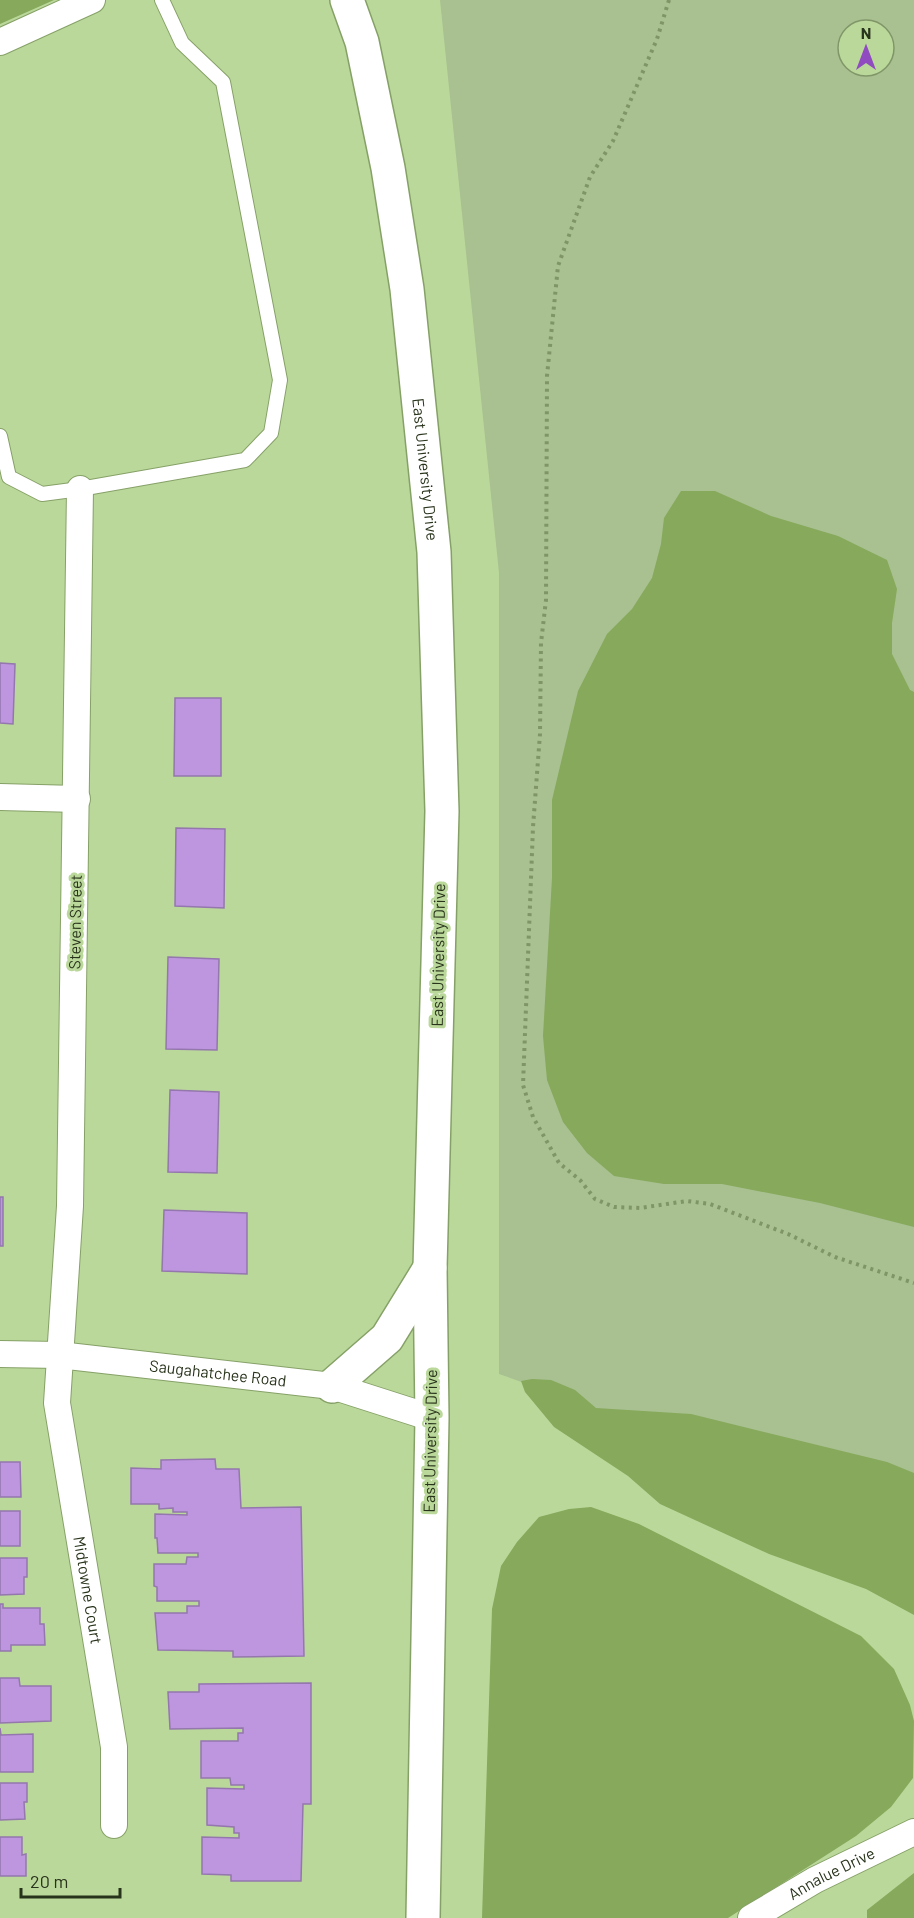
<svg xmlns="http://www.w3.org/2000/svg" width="914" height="1918" font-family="Barlow,sans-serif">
	<rect width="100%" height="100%" fill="#bbd89b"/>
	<!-- green -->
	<path fill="#a9c090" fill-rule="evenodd" d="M440,0H914V1592L596,1408L499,1374V573ZM848,30H884V66H848Z"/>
	<!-- forest -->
	<path fill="#86a95b" d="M0,0H54L0,24Z
		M681,491H715L771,516L838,536L887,560L897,589L892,623V654L910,690L914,692V1227L820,1203L722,1184H664L614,1176L587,1153L563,1122L547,1080L543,1036L552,878V800L578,691L607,634L632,609L652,578L661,544L664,518Z
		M532,1379L551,1380L575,1390L596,1408L691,1414L887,1462L914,1473V1615L866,1589L769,1554L660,1504L628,1476L554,1427L525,1392L521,1381Z
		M591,1507L639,1524L861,1636L894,1669L910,1705L914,1721L913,1778L891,1807L856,1836L728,1918H482L492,1609L501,1566L517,1542L539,1517L569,1509Z
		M914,1873V1918H867V1910Z"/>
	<!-- building -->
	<path fill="#be96e0" stroke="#9477ad" stroke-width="1.5" d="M0,663L15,664L13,724L0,723Z
		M175,698H221V776H174Z
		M176,828L225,829L224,908L175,906Z
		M168,957L219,959L217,1050L166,1049Z
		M170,1090L219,1092L217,1173L168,1172Z
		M0,1197H3V1246H0Z
		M164,1210L247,1213V1274L162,1271Z
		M215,1459L216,1469H239L241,1508L301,1507L304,1656L233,1657V1651L158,1650L155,1613H187V1606H199V1601H157V1587L154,1586V1564H186L187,1557H198V1553H158L157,1538H155V1514L187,1515V1512H173V1508L159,1509V1504H131V1468L161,1469V1460Z
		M0,1462H20L21,1497H0Z
		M0,1511H20V1546H0Z
		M0,1558H27V1577H24V1594L0,1595Z
		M0,1604H3V1608H40V1624H44L45,1645H11V1651H0Z
		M0,1678H19L20,1686H51V1721L0,1723Z
		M311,1683V1804H303L301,1881H231V1875L202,1874V1837L239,1838V1833H234V1827L207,1825V1788L244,1789V1785H231L230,1778H201V1741H238V1733H243V1728L170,1729L168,1692H199V1684Z
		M0,1728L1,1735L33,1734V1772H0Z
		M0,1783H27V1802H24L25,1819L0,1820Z
		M0,1837H22V1855L26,1854V1876H0Z"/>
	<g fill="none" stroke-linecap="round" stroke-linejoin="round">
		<defs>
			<path id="lane" d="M0,436L9,477L42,494L80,489L245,460L271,433L280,380L223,82L182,43L162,0"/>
			<g id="street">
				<path d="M0,42L92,0"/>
				<path id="s1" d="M80,489L70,1206L57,1403L114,1747V1825"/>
				<path d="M0,797L77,799"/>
				<path id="s2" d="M0,1354L59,1355L332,1386L432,1418"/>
				<path id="s3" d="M751,1918L815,1880L914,1832"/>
			</g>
			<g id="secondary">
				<path id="s4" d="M347,0L362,42L388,168L407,289L434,552L442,811L430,1268L432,1418L423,1918"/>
				<path d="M332,1386L387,1338L430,1268"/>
			</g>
		</defs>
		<!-- lane casing -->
		<use href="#lane" stroke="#86a167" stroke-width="16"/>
		<!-- street casing -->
		<use href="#street" stroke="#86a167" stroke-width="28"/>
		<!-- secondary casing -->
		<use href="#secondary" stroke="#86a167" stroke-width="36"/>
		<!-- path -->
		<path stroke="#7f9567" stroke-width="4" stroke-dasharray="3 4.5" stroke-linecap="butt" d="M669,0L657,39L613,141L590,177L558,266L547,376L546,600L541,643L540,734L533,827L523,1085L533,1117L559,1163L580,1180L595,1199L614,1207L640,1208L687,1201L710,1204L788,1234L835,1257L914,1283"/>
		<!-- lane -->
		<use href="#lane" stroke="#fff" stroke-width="14"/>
		<!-- street -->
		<use href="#street" stroke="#fff" stroke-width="26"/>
		<!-- secondary -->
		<use href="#secondary" stroke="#fff" stroke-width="33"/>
	</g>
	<g text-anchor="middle" stroke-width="6" stroke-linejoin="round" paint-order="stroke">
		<!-- street labels -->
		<g font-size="16" fill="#28331b" stroke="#bbd89b">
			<text dy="6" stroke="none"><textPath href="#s4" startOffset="477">East University Drive</textPath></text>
			<text transform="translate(75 922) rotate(-89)" y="6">Steven Street</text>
			<text transform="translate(438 955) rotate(-89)" y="6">East University Drive</text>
			<text dy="6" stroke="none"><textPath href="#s2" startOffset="219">Saugahatchee Road</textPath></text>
			<text transform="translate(430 1441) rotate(-89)" y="6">East University Drive</text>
			<text dy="6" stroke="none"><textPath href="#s1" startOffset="1104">Midtowne Court</textPath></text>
			<text dy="6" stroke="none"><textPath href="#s3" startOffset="92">Annalue Drive</textPath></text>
		</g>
	</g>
	<!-- north arrow -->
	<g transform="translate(866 48)"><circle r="28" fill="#bbd89b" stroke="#809668" stroke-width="1.5"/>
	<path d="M0-4.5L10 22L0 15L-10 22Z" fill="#8f4bbf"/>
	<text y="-9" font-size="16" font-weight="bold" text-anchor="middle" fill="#28331b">N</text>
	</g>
	<!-- scale -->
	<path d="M21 1888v9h99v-9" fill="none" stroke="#28331b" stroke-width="3"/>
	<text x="30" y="1888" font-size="18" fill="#28331b" stroke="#bbd89b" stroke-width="4.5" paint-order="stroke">20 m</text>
</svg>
